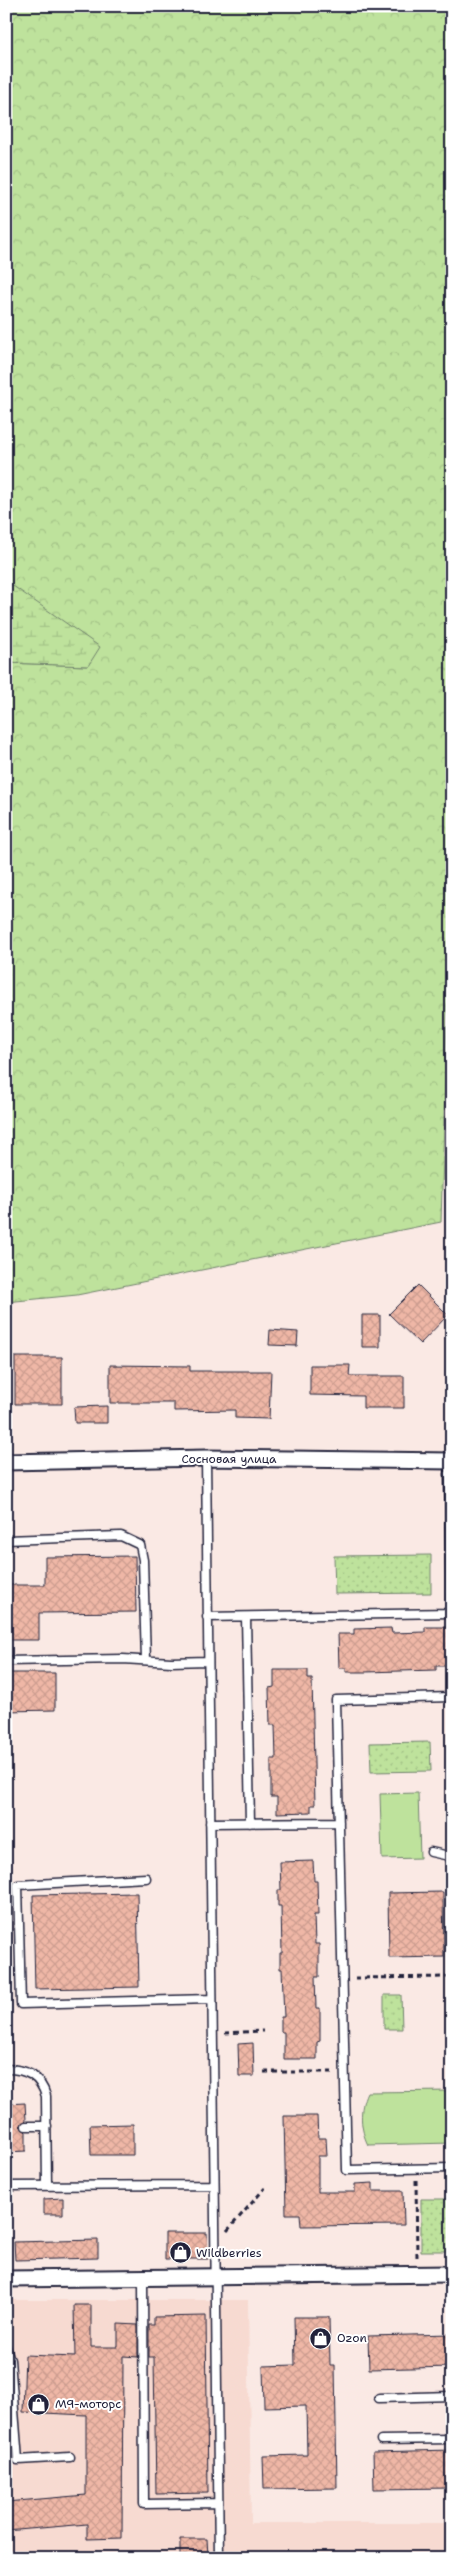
<svg xmlns="http://www.w3.org/2000/svg" width="458" height="2564" font-family="'Shantell Sans',sans-serif">
	<defs>
		<pattern id="forest-crowns" width="20" height="18" patternUnits="userSpaceOnUse" patternTransform="scale(1.25)"><rect width="20" height="18" fill="#bee29c"/><path d="M2 6a3 3 0 1 1 6 0M12 15a3 3 0 1 1 6 0" fill="none" stroke="#a3c287"/></pattern>
		<pattern id="wetland-marsh" width="20" height="14" patternUnits="userSpaceOnUse" patternTransform="scale(1.25)"><rect width="20" height="14" fill="#bee29c"/><path d="M1 5h8M5 5V1M11 12h8M15 12V8" fill="none" stroke="#a3c287"/></pattern>
		<pattern id="park-dots" width="8" height="8" patternUnits="userSpaceOnUse" patternTransform="scale(1.25)"><rect width="8" height="8" fill="#bee29c"/><path d="M2 2h.1M6 6h.1" fill="none" stroke="#a3c287" stroke-width="1.8" stroke-linecap="round"/></pattern>
		<pattern id="building-cross-hatch" width="8" height="8" patternUnits="userSpaceOnUse" patternTransform="scale(1.25)"><rect width="8" height="8" fill="#efb7a6"/><path d="M0 0l8 8M0 8l8-8" fill="none" stroke="#cd9d90"/></pattern>
	</defs>
	<rect width="100%" height="100%" fill="#fae9e4"/>
	<filter id="ink" filterUnits="userSpaceOnUse"><feTurbulence type="fractalNoise" baseFrequency=".02" numOctaves="2"/><feDisplacementMap in="SourceGraphic" scale="10" xChannelSelector="R" yChannelSelector="G"/><feConvolveMatrix kernelMatrix="1 2 1 2 8 2 1 2 1" color-interpolation-filters="sRGB"/></filter>
	<g filter="url(#ink)">
		<!-- built -->
		<path fill="#f7dad1" d="M6,2300H248L251,2523H452V2558H6Z"/>
		<!-- forest -->
		<path fill="url(#forest-crowns)" stroke="#70826c" d="M6,6H452V850L441,1222L77,1295L6,1302V663L88,666L19,591L6,581Z"/>
		<!-- wetland -->
		<path fill="url(#wetland-marsh)" stroke="#70826c" d="M6,581L100,647L88,666L6,663Z"/>
		<!-- park -->
		<path fill="url(#park-dots)" stroke="#70826c" d="M431,1555V1593L335,1594L334,1556Z
			M430,1742L431,1771L371,1772L370,1743Z
			M384,1995H401L402,2029H384Z
			M421,2199H452V2251H421Z"/>
		<!-- pitch -->
		<path fill="#bee29c" stroke="#70826c" d="M418,1793L420,1858L382,1859L380,1794Z
			M451,2091L452,2143L368,2145C360,2129 359,2109 367,2092Z"/>
		<!-- building -->
		<path fill="url(#building-cross-hatch)" stroke="#22223b" d="M418,1285L448,1315L420,1344L389,1314Z
			M362,1315H380V1347H362Z
			M270,1330L298,1332L297,1346L269,1345Z
			M15,1357H62V1404H15Z
			M110,1365L190,1366V1371H271L269,1419L235,1418V1410L174,1411V1403H110Z
			M310,1365H350L349,1376H404V1408H363V1396L310,1395Z
			M107,1406V1423H75L74,1407Z
			M135,1556L136,1612L39,1613V1640H6V1585H45V1557Z
			M425,1627H452V1666H436V1670L365,1672H346V1668H339L338,1634H354V1629L391,1628L392,1633L425,1632Z
			M274,1670H308V1679H312L315,1805H311V1812L277,1813V1797H271V1759H276L275,1725H270L269,1688L274,1687Z
			M6,1673H55V1710L6,1711Z
			M313,1861L314,1881H317L318,1915H314L315,1944H319V1977H315L316,2008H320V2041L317,2042V2059H284V2032H281V2017H284L282,1969H280V1953H282L281,1906H278V1890H281L280,1862Z
			M443,1892L444,1957L389,1958L388,1893Z
			M137,1893L139,1987L35,1989L33,1895Z
			M253,2043L254,2076H239L238,2044Z
			M25,2103L26,2120L20,2126L26,2132V2151L6,2152V2104Z
			M284,2116H317L318,2138H326L327,2156H318V2192H355V2184L373,2183V2191H403L404,2225L301,2226L300,2214H286Z
			M133,2124V2155H91L90,2125Z
			M63,2198V2214H44V2199Z
			M165,2233H207L208,2259H165Z
			M98,2240V2258L15,2260L14,2242Z
			M74,2305H91V2347H118V2324L138,2325V2357L123,2356L122,2538L87,2539V2524L6,2531V2502L86,2495V2415L23,2412L25,2355L75,2357Z
			M206,2316L208,2493L156,2494L154,2357H149V2325H154V2317Z
			M294,2317H329L330,2365H335L337,2488L264,2489L263,2456L307,2455L306,2406L264,2407L263,2366L295,2365Z
			M452,2334V2367L369,2369L368,2336Z
			M452,2450V2488L374,2489L373,2452Z
			M180,2539H207L208,2556H180Z"/>
		<g fill="none" stroke-linecap="round" stroke-linejoin="round">
			<defs>
				<path id="service" d="M206,1458L219,2558
					M6,1540L121,1536L140,1545L143,1560L146,1660
					M207,1617L451,1613L449,1461
					M246,1617L250,1823
					M6,1661L123,1659L171,1662L207,1661
					M452,1697L336,1700L347,2170L452,2168
					M210,1823L339,1822
					M431,1852L449,1856L452,1862
					M146,1878L18,1885L21,2004L211,1999
					M6,2069C27,2069 40,2076 46,2096L47,2186
					M26,2126H47
					M6,2186L213,2185
					M143,2277L144,2504L218,2503
					M6,2347L10,2360L18,2460L70,2457
					M379,2398L452,2396
					M381,2440L452,2439"/>
				<path id="minor" d="M6,1462L206,1458L452,1461
					M6,2279L452,2274"/>
			</defs>
			<!-- service casing -->
			<use href="#service" stroke="#22223b" stroke-width="11"/>
			<!-- minor casing -->
			<use href="#minor" stroke="#22223b" stroke-width="19"/>
			<!-- path -->
			<path stroke="#22223b" stroke-width="3" stroke-dasharray="5 4" stroke-linecap="butt" d="M355,1978L452,1977
				M225,2033L263,2031
				M264,2072H333
				M416,2180L417,2258
				M227,2231L265,2188"/>
			<!-- service -->
			<use href="#service" stroke="#fff" stroke-width="8"/>
			<!-- minor -->
			<use href="#minor" stroke="#fff" stroke-width="15"/>
		</g>
	</g>
	<!-- icons -->
	<defs>
		<symbol id="shop-disc" viewBox="-11 -11 22 22"><circle r="9.5" fill="#22223b" stroke="#fff"/><path d="M-5-2.5h2.3a2.7 3.5 0 0 1 5.4 0H5L5.5 6h-11ZM-1.5-2.5h3a1.5 2.3 0 0 0-3 0Z" fill="#fff"/></symbol>
	</defs>
	<g fill-rule="evenodd">
		<use href="#shop-disc" x="168" y="2240" width="25" height="25"/>
		<use href="#shop-disc" x="308" y="2326" width="25" height="25"/>
		<use href="#shop-disc" x="26" y="2392" width="25" height="25"/>
	</g>
	<g text-anchor="middle" stroke-width="4" stroke-linejoin="round" paint-order="stroke">
		<!-- street labels -->
		<g font-size="12" fill="#22223b" stroke="#fff">
			<text x="229" y="1463">Сосновая улица</text>
		</g>
		<!-- poi labels -->
		<g font-size="12" fill="#22223b" stroke="#fff" text-anchor="start">
			<text x="196" y="2257">Wildberries</text>
			<text x="337" y="2342">Ozon</text>
			<text x="55" y="2408">М9-моторс</text>
		</g>
	</g>
	<!-- margin -->
	<rect width="458" height="2564" fill="none" stroke="#fff" stroke-width="25"/>
	<rect x="12" y="12" width="433" height="2539" fill="none" stroke="#22223b" stroke-width="2" filter="url(#ink)"/>
</svg>
